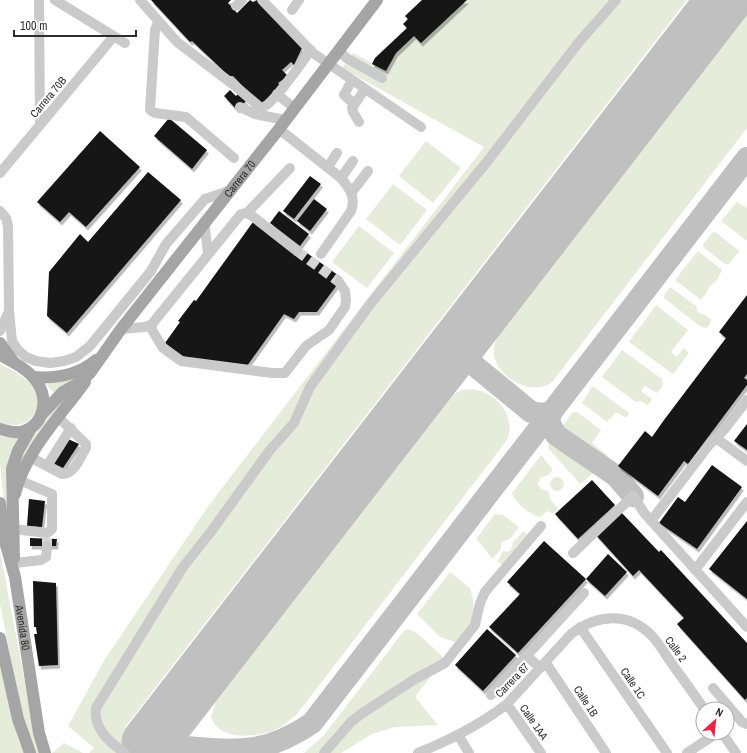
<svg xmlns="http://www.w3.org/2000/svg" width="747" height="753" font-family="'Archivo Narrow',sans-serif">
	<defs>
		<filter id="shadow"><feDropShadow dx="2" dy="3.5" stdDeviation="0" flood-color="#0004"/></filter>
	</defs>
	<rect width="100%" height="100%" fill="#fff"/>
	<!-- green -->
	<path fill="#e5ecd9" d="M422,0H687L125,727C134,736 140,746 151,753C145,753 133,753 127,753C111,746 95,726 97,709L183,570L207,539L205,538C179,567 167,594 146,626C134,644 95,694 94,712C92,731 110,743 123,753H89L94,748L68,726L105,659L209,505L484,147L342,68L353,53L372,63L375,58L407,28L403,24L407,19L405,16Z
		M747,11V128L553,381C534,398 498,379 494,355C493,345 497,337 501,328Z
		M426,141L461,168L433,203L399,176Z
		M393,184L427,210L400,245L366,219Z
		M737,202L747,208V241L721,221Z
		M359,226L394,253L367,288L332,262Z
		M714,231L739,251L729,264H725L703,247L704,243Z
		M698,251L722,270C717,279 718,280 709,287L707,292L701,300L675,280Z
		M670,287L696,306L698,313L704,314L711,319V322L707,328L701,327L664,298V295Z
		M656,305L688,330L671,352L677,357L684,348L689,353L673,374L629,342Z
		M622,350L662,379L663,386L657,393L645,386L641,391L652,399L648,405L640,401L636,402L602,377Z
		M0,364C12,370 31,379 36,392C38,397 38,402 37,407C32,426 16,427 0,423Z
		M79,374L54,393L46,384Z
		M592,387H594L629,413L626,418L616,412L607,422L582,403Z
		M472,389C496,392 517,416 507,440L298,713C290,720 283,726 275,730C255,738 219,741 211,717L216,701L454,394L462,390Z
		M69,393L14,479L25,447L46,419Z
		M573,412H577L601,430L592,443L608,456L605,461L560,433V429Z
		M0,436L12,438L22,437L13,450L6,472L8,542L0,463Z
		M551,441L557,442L596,467V471L580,484L549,449L548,445Z
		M541,455L553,470L548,475L540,478L538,484L541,489L548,491L551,501L558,508L554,514L548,511L540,517C530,515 515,503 512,493Z
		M550 484a7 7 0 1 1 14 0a7 7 0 1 1-14 0Z
		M495,514L503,515L519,527L511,538L501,543V549L492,559L482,545L476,539Z
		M524,531L527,535L502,564L497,562L503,551L507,552L511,550L513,542Z
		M0,551L35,736L42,753H32L27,738L0,604Z
		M450,572L470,588L473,600L474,612L471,622L455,642L440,637L417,614Z
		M408,629L418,634L441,655L443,659L361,714L322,753H304L324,735L403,632Z
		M0,664L18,739L24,753H0Z
		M436,670L417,694L416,698L438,725L395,727L372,734L341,753H325L347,728Z
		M64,743L83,753H52Z"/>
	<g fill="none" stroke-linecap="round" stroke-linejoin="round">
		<!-- taxiway -->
		<path stroke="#c0c0c0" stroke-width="22" d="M462,338C458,347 463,354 469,361L531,412L543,414L551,412
			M444,363C452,355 459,357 469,361
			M551,412L549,422L556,435L616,476L633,496
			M168,718C164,734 171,742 187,747C241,752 268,753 312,723L747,158"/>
		<!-- runway -->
		<path stroke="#c0c0c0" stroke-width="55" d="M149,743L724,0"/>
	</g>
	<!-- building -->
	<path fill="#141414" filter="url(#shadow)" d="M151,0H231L228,3L237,13L250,0L253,2L257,0L302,48L294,65L291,62L282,70L288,76L278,83L281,86L262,106L233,76H229L192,41L190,42Z
		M422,0H467L421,43L414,36L396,53L386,71L372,64L375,58L407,28L403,24L408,19L405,16Z
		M230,90L236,96L238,94L246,101L237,110L224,96Z
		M169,118L207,150L192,169L154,136Z
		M100,131L140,167L86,227L69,212L60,222L37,202Z
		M148,172L181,200L67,333L47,316L49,272L80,234L88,242Z
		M310,176L321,184L294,219L283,211Z
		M314,199L327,209L310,231L297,221Z
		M279,211L309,234L300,246L270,223Z
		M253,222L300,248L342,278L317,312H299L294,319L284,314L247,366L187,359L165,343L180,322L178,321L194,300L196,301Z
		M747,295V374L744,378L747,380V385L688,464L684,461L658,496L618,466L645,431L652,437L664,420L726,338L719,332Z
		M747,424V450L734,441Z
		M66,438L79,444L63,468L51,462Z
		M712,465L742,487L697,549L659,523L678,497L685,502Z
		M592,480L615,505L578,539L555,514Z
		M29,499L45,501L42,527L27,526Z
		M620,511L659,552L661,550L747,643V698L745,700L677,624L684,618L639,570L633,576L595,534Z
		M747,521V599L709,569Z
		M30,538L57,539L56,546H30Z
		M544,541L586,579L518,653L489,627L520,594L507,582Z
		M608,554L627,572L605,596L586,579Z
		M33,581L56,583L58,665L39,666L34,634H37L36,627H34Z
		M487,629L516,655L483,691L455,665Z"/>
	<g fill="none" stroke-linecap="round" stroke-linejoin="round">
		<!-- minor-tunnel -->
		<path stroke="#d5d5d5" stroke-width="10" stroke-dasharray="10 5" stroke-linecap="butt" d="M297,251L339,282
			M47,538V546"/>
		<!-- minor -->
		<path stroke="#cacaca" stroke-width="10" d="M39,0L40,125
			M55,0L125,43
			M140,0L177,42L235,86L261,108C271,107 303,61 311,50
			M262,0L313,53L421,127
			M236,6L242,0
			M292,10L299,0
			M158,22L155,30L150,110L155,113L186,117L234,158
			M338,51L348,59L382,78
			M352,80L344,95L354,104
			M277,94L294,108
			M240,107L255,114L285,120
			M359,122L353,112L352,108L365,89
			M279,129L341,178C350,189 356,197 351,211L321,254
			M328,167L337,153
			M0,173L114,36
			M341,178L353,161
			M352,192L368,171
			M0,211L6,218L8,226L9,310L12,341L18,350L26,357L36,361L50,363L64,361L76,357L90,346L151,271L166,244L205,199L229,191
			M247,213L290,168
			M204,222L208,253
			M152,324V330L163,348L181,361L272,373H285L306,346L329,330L345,307L346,300L345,291L339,282
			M121,329L145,327L152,324L241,214L245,213L251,215L297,251
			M0,331L8,313
			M716,438L747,461
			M30,457L62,474C75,474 80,457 86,448V444L58,417
			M47,466L71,428
			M651,521L709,445L724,430L747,400
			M13,529L47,533L52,529V494L19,480
			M573,553L633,496L645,514L747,627
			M15,563L41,560L46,557L47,546
			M695,570L747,502
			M580,627L667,753
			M526,655L540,668
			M546,663L606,753
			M713,688L742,722L747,724
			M491,695L584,593
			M507,704L541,753
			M722,733L736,753
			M459,736L469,753
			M125,753C109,742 93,728 96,708L183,567L210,533L270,450L294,423L310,387L371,303L486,163L579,42L616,0
			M324,753L351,722L361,714L415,679L445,663L475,625L480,603L485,592L541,526
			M418,753C450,740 480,725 507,704L571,634C597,614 629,611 653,637C660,645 666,655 672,664C683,679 694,694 704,709
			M687,753L717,733"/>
		<!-- major -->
		<g stroke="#a5a5a5" stroke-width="12">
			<path d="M0,343L13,361"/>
			<path d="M0,355C13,362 28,369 37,382C48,398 45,424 24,431C17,434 8,431 0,429"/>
			<path d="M33,377C57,379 78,375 96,360"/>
			<path id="s1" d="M42,414L63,392L82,381L90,373L121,329L279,129L377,0"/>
			<path d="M15,494C26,450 59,418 85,382"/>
			<path id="s2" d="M0,503L4,538L15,577L39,733L45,753"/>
			<path d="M14,558L12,469L18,451L31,428"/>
			<path d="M0,638L18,719L30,753"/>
		</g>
	</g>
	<g text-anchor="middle" stroke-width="4" stroke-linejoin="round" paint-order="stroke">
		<!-- street labels -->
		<g font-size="11" fill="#2d2d2d" stroke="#fff">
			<text transform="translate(48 97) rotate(-50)" y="4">Carrera 70B</text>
			<text dy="4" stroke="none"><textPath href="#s1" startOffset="309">Carrera 70</textPath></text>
			<text dy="4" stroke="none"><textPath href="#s2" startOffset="127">Avenida 80</textPath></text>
			<text transform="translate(676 649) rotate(54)" y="4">Calle 2</text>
			<text transform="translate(512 680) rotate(-46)" y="4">Carrera 67</text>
			<text transform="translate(633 683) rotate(56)" y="4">Calle 1C</text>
			<text transform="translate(586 701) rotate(57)" y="4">Calle 1B</text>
			<text transform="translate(534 722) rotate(55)" y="4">Calle 1AA</text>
		</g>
	</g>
	<!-- north arrow -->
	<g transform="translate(715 721) rotate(27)"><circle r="19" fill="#ffffff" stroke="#ababab"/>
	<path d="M0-3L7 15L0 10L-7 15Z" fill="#f41f41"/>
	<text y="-6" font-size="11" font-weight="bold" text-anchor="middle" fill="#2d2d2d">N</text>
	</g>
	<!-- scale -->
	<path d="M14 30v6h122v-6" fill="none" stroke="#2d2d2d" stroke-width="2"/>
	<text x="20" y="30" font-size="12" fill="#2d2d2d" stroke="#ffffff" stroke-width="3" paint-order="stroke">100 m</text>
</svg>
